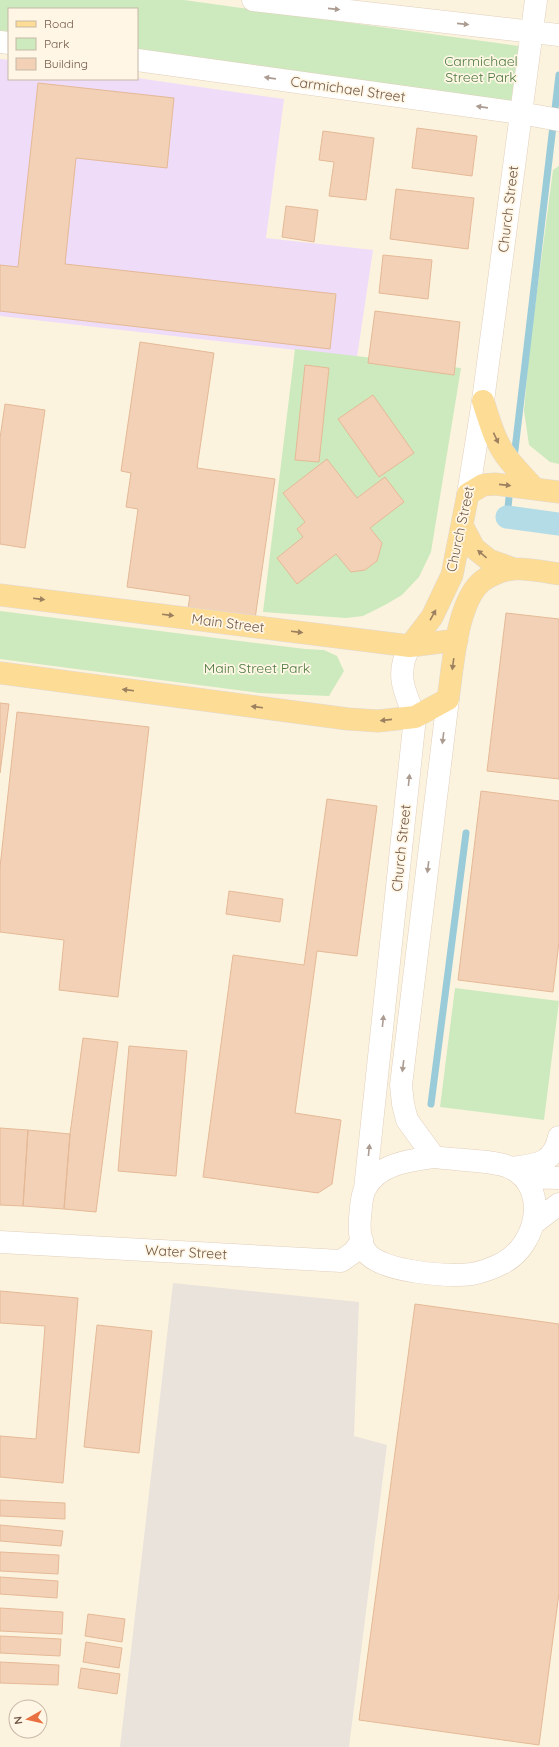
<svg xmlns="http://www.w3.org/2000/svg" width="559" height="1747" font-family="Quicksand,sans-serif">
	<rect width="100%" height="100%" fill="#fcf3df"/>
	<!-- industrial -->
	<path fill="#eae3db" d="M173,1283L359,1302L354,1436L387,1445L349,1747H120Z"/>
	<!-- education -->
	<path fill="#efdcf8" d="M0,59L9,60V79L137,78L284,99L266,238L373,250L357,357L0,316Z"/>
	<!-- green -->
	<path fill="#cdeabe" d="M0,0H184L519,46L511,102L137,51V9H9V33L0,32Z
		M559,166V464L550,462L529,445L524,411L529,353L553,170Z
		M295,349L461,368L431,552L419,577L402,595L385,605L363,616L346,618L263,612Z
		M0,611L305,649L324,650L337,656L344,671L329,696L259,693L0,659Z
		M455,988L559,1001L544,1120L440,1107Z"/>
	<g fill="none" stroke-linecap="round" stroke-linejoin="round">
		<!-- stream -->
		<path stroke="#9acbd8" stroke-width="7" d="M514,458L559,75
			M507,517L510,488
			M431,1104L466,833"/>
		<!-- canal -->
		<path stroke="#b4dce6" stroke-width="23" d="M507,517L559,524"/>
	</g>
	<!-- building -->
	<path fill="#f2d1b6" stroke="#e5b996" d="M38,83L174,98L167,168L76,158L65,264L336,294L330,349L0,311V265L18,267Z
		M417,128L477,136L472,176L412,168Z
		M323,131L374,138L366,200L329,196L334,162L319,160Z
		M396,189L474,198L468,249L390,239Z
		M286,206L318,210L314,242L282,237Z
		M383,255L432,260L428,299L379,293Z
		M375,311L460,322L454,375L368,363Z
		M140,342L214,353L197,468L275,479L255,619L188,608L190,596L127,587L138,509L126,507L131,473L121,471Z
		M305,365L329,368L319,462L295,460Z
		M373,395L414,453L379,477L338,419Z
		M5,404L45,410L25,548L0,544V438Z
		M327,459L357,498L385,477L404,502L370,528L382,543L377,561L365,570L351,572L336,554L297,584L277,558L303,537L297,529L305,522L283,493Z
		M506,613L559,619V779L487,771Z
		M0,703L9,704L0,773Z
		M17,712L149,727L118,997L59,990L64,940L0,932V867Z
		M481,791L559,801V942L553,992L458,980Z
		M327,799L377,806L357,956L317,951L295,1113L341,1120L332,1184L318,1193L203,1177L233,955L304,965Z
		M229,891L283,899L280,922L226,914Z
		M83,1038L118,1042L96,1212L64,1209L70,1134Z
		M129,1046L187,1051L176,1176L118,1171Z
		M0,1128L28,1130L23,1206L0,1205Z
		M28,1130L70,1134L64,1209L23,1206Z
		M0,1291L78,1298L63,1483L0,1477V1436L36,1439L45,1326L0,1323Z
		M415,1304L559,1324V1593L539,1745L359,1720Z
		M97,1325L152,1331L139,1453L84,1447Z
		M0,1500L65,1503V1519L0,1516Z
		M0,1525L63,1531L61,1546L0,1541Z
		M0,1552L59,1555L58,1574L0,1571Z
		M0,1577L58,1581L57,1598L0,1594Z
		M0,1608L63,1612L62,1634L0,1631Z
		M88,1614L125,1619L122,1642L85,1636Z
		M0,1636L61,1639L60,1656L0,1653Z
		M86,1642L122,1648L119,1668L83,1662Z
		M0,1662L59,1665L58,1685L0,1683Z
		M81,1668L120,1674L117,1694L78,1688Z"/>
	<g fill="none" stroke-linecap="round" stroke-linejoin="round">
		<defs>
			<path id="minor" d="M253,0L559,35
				M0,42L9,43
				M137,60L520,113L559,120
				M468,494L483,401L536,0
				M434,1157C453,1160 493,1160 509,1167C550,1186 538,1244 503,1263C493,1268 483,1272 472,1274C449,1277 382,1272 367,1253C360,1244 359,1230 360,1218C361,1209 361,1197 365,1189C377,1164 411,1160 434,1157Z
				M434,1157L407,1120L403,1104L401,1085L448,699
				M510,1168C535,1165 553,1165 559,1137
				M524,1177L559,1178
				M365,1189L415,717C404,691 395,673 410,646
				M534,1223L559,1204
				M0,1242L341,1261L354,1252L362,1240"/>
			<path id="major" d="M483,401C490,422 495,443 509,460C517,470 526,479 534,488
				M462,525L474,548L489,560L514,569
				M0,595L410,646L457,640
				M410,646L432,617L452,575L468,494L483,485L495,484L559,492
				M0,673L348,719L378,721L415,717L448,699C453,668 456,606 480,583C487,576 503,570 513,569C526,568 546,572 559,574"/>
		</defs>
		<!-- minor casing -->
		<use href="#minor" stroke="#e0cfbb" stroke-width="23"/>
		<!-- major casing -->
		<use href="#major" stroke="#e0dad7" stroke-width="23"/>
		<!-- minor -->
		<use href="#minor" stroke="#fff" stroke-width="22"/>
		<!-- major -->
		<use href="#major" stroke="#fddc96" stroke-width="22"/>
	</g>
	<!-- one-way arrows -->
	<defs><path id="oneway-solid" d="M-6-.8H1V-3.2L6.5 0L1 3.2V.8H-6Z"/></defs>
	<g fill="#ab9b91">
		<use href="#oneway-solid" transform="translate(334 9) rotate(6)"/>
		<use href="#oneway-solid" transform="translate(463 24) rotate(6)"/>
		<use href="#oneway-solid" transform="translate(270 78) rotate(-172)"/>
		<use href="#oneway-solid" transform="translate(482 107) rotate(-172)"/>
		<use href="#oneway-solid" transform="translate(443 738) rotate(97)"/>
		<use href="#oneway-solid" transform="translate(409 780) rotate(-84)"/>
		<use href="#oneway-solid" transform="translate(428 867) rotate(97)"/>
		<use href="#oneway-solid" transform="translate(383 1021) rotate(-84)"/>
		<use href="#oneway-solid" transform="translate(403 1066) rotate(97)"/>
		<use href="#oneway-solid" transform="translate(369 1150) rotate(-84)"/>
	</g>
	<g fill="#9c805f">
		<use href="#oneway-solid" transform="translate(496 438) rotate(65)"/>
		<use href="#oneway-solid" transform="translate(505 485) rotate(6)"/>
		<use href="#oneway-solid" transform="translate(482 554) rotate(-140)"/>
		<use href="#oneway-solid" transform="translate(39 599) rotate(7)"/>
		<use href="#oneway-solid" transform="translate(168 615) rotate(7)"/>
		<use href="#oneway-solid" transform="translate(433 615) rotate(-61)"/>
		<use href="#oneway-solid" transform="translate(297 632) rotate(7)"/>
		<use href="#oneway-solid" transform="translate(453 664) rotate(98)"/>
		<use href="#oneway-solid" transform="translate(128 690) rotate(-173)"/>
		<use href="#oneway-solid" transform="translate(257 707) rotate(-173)"/>
		<use href="#oneway-solid" transform="translate(386 720) rotate(174)"/>
	</g>
	<g text-anchor="middle" stroke-width="3.5" stroke-linejoin="round" paint-order="stroke">
		<!-- park labels -->
		<g font-size="14" fill="#4c793f" stroke="#fff6e5">
			<text x="481" y="66">Carmichael<tspan x="481" dy="16">Street Park</tspan></text>
			<text x="257" y="673">Main Street Park</text>
		</g>
		<!-- street labels -->
		<g font-size="14" fill="#735947" stroke="#fff6e5">
			<text transform="translate(348 89) rotate(8)" y="5">Carmichael Street</text>
			<text transform="translate(508 209) rotate(-83)" y="5">Church Street</text>
			<text transform="translate(460 529) rotate(-78)" y="5">Church Street</text>
			<text transform="translate(228 623) rotate(7)" y="5">Main Street</text>
			<text transform="translate(401 848) rotate(-84)" y="5">Church Street</text>
			<text transform="translate(186 1252) rotate(3)" y="5">Water Street</text>
		</g>
	</g>
	<!-- legend -->
	<rect x="8" y="8" width="130" height="72" fill="#fff6e5" stroke="#c7b7a6"/>
	<rect x="16" y="21" width="20" height="6" fill="#fddc96" stroke="#c7b7a6"/>
	<text x="44" y="28" font-size="12" fill="#735947">Road</text>
	<rect x="16" y="38" width="20" height="12" fill="#cdeabe" stroke="#c7b7a6"/>
	<text x="44" y="48" font-size="12" fill="#735947">Park</text>
	<rect x="16" y="58" width="20" height="12" fill="#f2d1b6" stroke="#c7b7a6"/>
	<text x="44" y="68" font-size="12" fill="#735947">Building</text>
	<!-- north arrow -->
	<g transform="translate(28 1719) rotate(262)"><circle r="19" fill="#fff6e5" stroke="#c7b7a6"/>
	<path d="M0-3L7 15L0 10L-7 15Z" fill="#e97041"/>
	<text y="-6" font-size="11" font-weight="bold" text-anchor="middle" fill="#735947">N</text>
	</g>
</svg>
